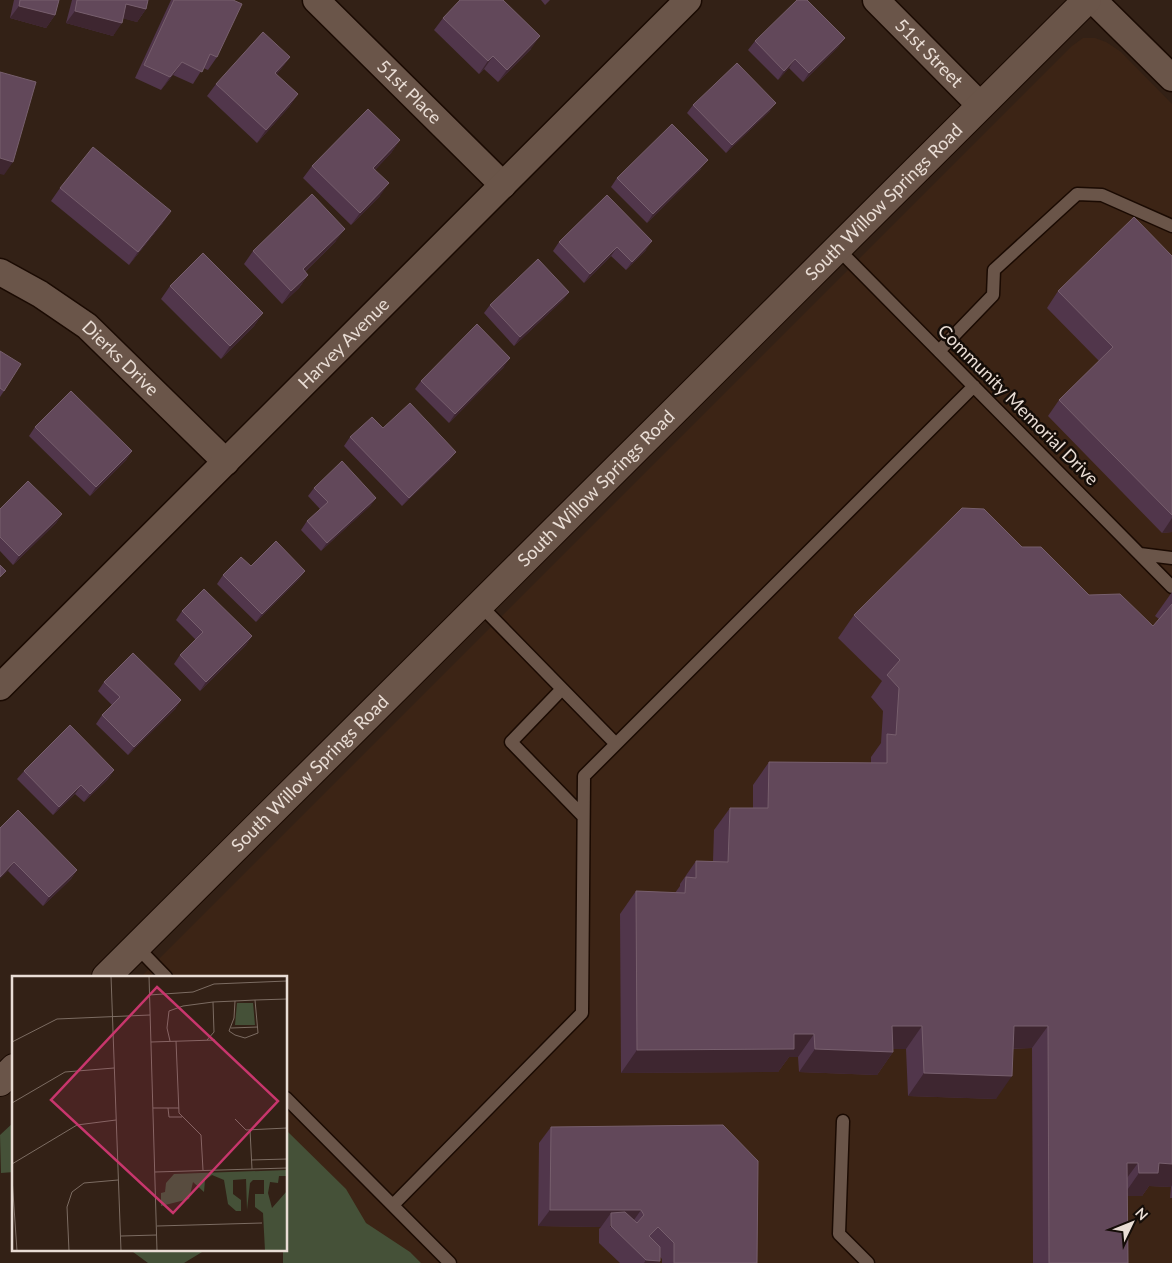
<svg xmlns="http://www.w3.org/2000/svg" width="1172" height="1263" font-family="Lato,sans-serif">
	<rect width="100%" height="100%" fill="#332116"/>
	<!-- built -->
	<path fill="#3c2415" d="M1083,38H1095L1106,42L1121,52L1172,104V1263H382L286,1166V977H141L1072,46Z"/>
	<!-- green -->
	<path fill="#455138" d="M14,1122V1172L1,1173L0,1135Z
		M286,1130L346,1189L366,1223L410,1252L421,1263H283V1249H286Z
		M129,1249H207L184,1263H148Z"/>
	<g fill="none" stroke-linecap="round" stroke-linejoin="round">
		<defs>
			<path id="service" d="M838,249L1172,587
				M939,351L993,295L994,270L1077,194L1102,195L1172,226
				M1140,554L1172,558
				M480,605L616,744
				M562,689L511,742L583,816
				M136,946L166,977
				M286,1098L450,1263
				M843,1121L839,1234L868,1263
				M393,1205L582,1013L584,776L974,386"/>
			<g id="minor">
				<path id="s1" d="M316,0L503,185"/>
				<path id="s2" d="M876,0L981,106"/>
				<path d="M1093,0L1172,78"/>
				<path id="s3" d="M0,272L40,294L87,326L226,462"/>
				<path id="s4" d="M0,687L688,0"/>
			</g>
			<g id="tertiary">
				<path id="s5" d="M106,977L1087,0"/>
				<path d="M0,1082L14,1068"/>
			</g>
		</defs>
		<!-- service casing -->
		<use href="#service" stroke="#1a0a02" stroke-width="15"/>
		<!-- minor casing -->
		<use href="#minor" stroke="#1a0a02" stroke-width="29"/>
		<!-- tertiary casing -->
		<use href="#tertiary" stroke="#1a0a02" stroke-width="30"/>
		<!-- service -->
		<use href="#service" stroke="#6a5549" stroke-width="12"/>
		<!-- minor -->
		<use href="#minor" stroke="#6a5549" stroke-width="26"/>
		<!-- tertiary -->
		<use href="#tertiary" stroke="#6a5549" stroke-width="28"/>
	</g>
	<!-- wall -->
	<path fill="#51364b" d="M14,0H59L55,15L46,28L10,18Z
		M72,0H148L146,9L137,22L123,18L113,36L66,23Z
		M171,0H233L217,57L208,70L203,68L193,84L173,75L161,90L135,78Z
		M541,0H550L545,5Z
		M443,18L531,49L498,82L484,69L479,74L434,30Z
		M845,38L838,47L803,82L789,68L778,80L748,50L755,41Z
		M290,57L281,69L276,75L298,94L289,107L257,143L207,96L216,84Z
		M693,105L770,111L726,153L687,113Z
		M400,140L391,153L375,170L380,196L351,225L303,178L312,166Z
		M701,169L647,223L611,187L617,178Z
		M60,188L171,211L162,224L129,265L51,201Z
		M607,195L646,250L626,270L611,256L584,283L553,251L559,242Z
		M336,241L305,272L308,275L299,288L282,304L244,264L253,251Z
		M1172,256V532L1162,533L1048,416L1059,400L1099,361L1047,308L1058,291Z
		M170,286L263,313L254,326L221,359L161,299Z
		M569,292L563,300L514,346L484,313L490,305Z
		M0,351L4,391L0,397Z
		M504,367L449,423L415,389L421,381Z
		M35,427L132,451L126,460L90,496L29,436Z
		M383,428L450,460L402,506L344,446L350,437Z
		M314,488L376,498L370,506L321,551L301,530L307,521L320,509L308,496Z
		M0,509L62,514L56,523L13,565L0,551Z
		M1022,547L1089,595L1153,626L1159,619L1155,616L1172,592V1198H1170L1171,1187L1149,1186L1142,1196H1127L1128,1263H1033L1032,1048L1013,1049L996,1099L908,1096L906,1049H893V1052L877,1075L799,1072L798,1057H789L778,1072L621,1073L620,914L636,891L675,893L680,886V884L696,861H713L714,830L730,808H753V785L769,762L871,763V757L881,743L883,711L871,697L882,681L838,638L854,615Z
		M251,566L305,571L299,579L256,622L217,584L223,575Z
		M182,611L252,636L246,645L200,691L174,664L180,655L196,640L176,620Z
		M104,682L181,700L175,709L128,755L96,724L102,715L112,705L98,691Z
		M114,770L108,779L84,802L75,794L53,815L17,779L24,771Z
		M0,828L77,870L71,879L43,906L8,871Z
		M551,1127L757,1263H662V1259L660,1257V1261L659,1263H620L599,1243V1229L601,1227L538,1226L539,1143Z"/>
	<!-- shaded-wall -->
	<path fill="#3e2630" d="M126,4L146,9L137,22L117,17Z
		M19,6L55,15L46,28L10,18Z
		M75,11L122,23L113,36L66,23Z
		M540,36L531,49L498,82L507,70Z
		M845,38L838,47L803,82L809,73Z
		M493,56L484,69L479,74L488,61Z
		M290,57L281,69L266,86L275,73Z
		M795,59L789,68L778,80L784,71Z
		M182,62L173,75L161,90L170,77Z
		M298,94L289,107L257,143L266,130Z
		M776,103L770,111L726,153L732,145Z
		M400,140L391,153L364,181L373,168Z
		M0,158L13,162L4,175L0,174Z
		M708,160L701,169L647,223L653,214Z
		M389,183L380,196L351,225L360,213Z
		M171,211L162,224L129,265L138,252Z
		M345,229L336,241L294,282L303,269Z
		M652,241L646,250L626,270L632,262Z
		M617,247L611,256L584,283L590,274Z
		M308,275L299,288L282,304L291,291Z
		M569,292L563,300L514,346L520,337Z
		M263,313L254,326L221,359L230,346Z
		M510,358L504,367L449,423L455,414Z
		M132,451L126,460L90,496L96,487Z
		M456,452L450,460L402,506L409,498Z
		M376,498L370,506L321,551L327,543Z
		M62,514L56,523L13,565L19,556Z
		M1172,518V532L1162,533Z
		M305,571L299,579L256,622L262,614Z
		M252,636L246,645L200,691L206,682Z
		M181,700L175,709L128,755L134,747Z
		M114,770L108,779L84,802L90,794Z
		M81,785L75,794L53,815L59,807Z
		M14,862L8,871L0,879V877Z
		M77,870L71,879L43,906L49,897Z
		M892,1026H922L906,1049H875Z
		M1014,1026H1048L1032,1048L998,1049Z
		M794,1034H814L798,1057H789L778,1072L621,1073L637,1050Z
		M815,1049L893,1052L877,1075L799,1072Z
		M924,1073L1012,1076L996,1099L908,1096Z
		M1127,1163H1138L1121,1186Z
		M1159,1163L1172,1164V1185L1171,1187L1149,1186L1142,1196H1123L1139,1173Z
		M550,1210H641L629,1227H610L611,1213L601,1227L538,1226Z
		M646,1260L660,1261L659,1263H644Z"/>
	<!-- building -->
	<path fill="#62485a" stroke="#775f6d" d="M20,0H59L55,15L19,6Z
		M77,0H148L146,9L126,4L122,23L75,11Z
		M174,0H233L242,4L217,57L210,54L202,72L182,62L170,77L144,65Z
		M460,0H503L540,36L507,70L493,56L488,61L443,18Z
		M797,0H807L845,38L809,73L795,59L784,71L755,41Z
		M263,32L290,57L275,73L298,94L266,130L216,84Z
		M737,63L776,103L732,145L693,105Z
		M0,72L36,82L13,162L0,158Z
		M368,109L400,140L373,168L389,183L360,213L312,166Z
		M672,124L708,160L653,214L617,178Z
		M93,147L171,211L138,252L60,188Z
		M312,194L345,229L303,269L308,275L291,291L253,251Z
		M607,195L652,241L632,262L617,247L590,274L559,242Z
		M1134,217L1172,256V515L1059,400L1113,347L1058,291Z
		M203,253L263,313L230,346L170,286Z
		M538,259L569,292L520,337L490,305Z
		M477,324L510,358L455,414L421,381Z
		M0,351L21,364L4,391L0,388Z
		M71,391L132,451L96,487L35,427Z
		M410,403L456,452L409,498L350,437L372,417L383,428Z
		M342,461L376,498L327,543L307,521L328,502L314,488Z
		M28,481L62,514L19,556L0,537V509Z
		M962,508L984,509L1022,547H1041L1089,595L1120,594L1153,626L1172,604V1164L1159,1163L1158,1173H1139L1138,1163H1127L1128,1263H1049L1048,1026H1014L1012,1076L924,1073L922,1026H892L893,1052L815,1049L814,1034H794V1049L637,1050L636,891L685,893L686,877L696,878V861L728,862L730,808H768L769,762L887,763V734L896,735L899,688L887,675L900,660L854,615Z
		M276,541L305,571L262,614L223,575L241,557L251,566Z
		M0,565L6,571L0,577Z
		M204,589L252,636L206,682L180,655L203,632L182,611Z
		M133,653L181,700L134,747L102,715L120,697L104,682Z
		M70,725L114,770L90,794L81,785L59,807L24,771Z
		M18,810L77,870L49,897L14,862L0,877V828Z
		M723,1125L758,1161L757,1263H674V1243L658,1227L649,1236L660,1247V1261L646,1260L611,1226V1213L625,1212L637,1223L644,1215L641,1210H550L551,1127Z"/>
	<g text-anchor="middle" stroke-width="5" stroke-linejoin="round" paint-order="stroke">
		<!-- street labels -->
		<g font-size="18" fill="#e9ddd5" stroke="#150d08">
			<text dy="6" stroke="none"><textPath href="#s2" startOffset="75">51st Street</textPath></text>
			<text dy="6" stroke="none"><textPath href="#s1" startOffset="131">51st Place</textPath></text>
			<text dy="6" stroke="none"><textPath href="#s5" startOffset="1098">South Willow Springs Road</textPath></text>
			<text dy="6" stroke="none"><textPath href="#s4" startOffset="486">Harvey Avenue</textPath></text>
			<text dy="6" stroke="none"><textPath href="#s3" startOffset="149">Dierks Drive</textPath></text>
			<text transform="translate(1018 405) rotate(45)" y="6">Community Memorial Drive</text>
			<text dy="6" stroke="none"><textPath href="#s5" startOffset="692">South Willow Springs Road</textPath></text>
			<text dy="6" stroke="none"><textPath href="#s5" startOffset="288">South Willow Springs Road</textPath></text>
		</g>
	</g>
	<!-- overview -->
	<g transform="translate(12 976)">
		<rect width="275" height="275" fill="#332116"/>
		<path d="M225,27H241L243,49H223ZM275,194V200H267L266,207L258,206L256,217L260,232L275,215V275H253L251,237L243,231V218H252V204H241L238,207L235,234L234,203L221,204V218L229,224V235H224L216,228L212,204L200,199L193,204L192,216L181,206L177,223L149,230V217L153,216L154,207L162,198Z" fill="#455138"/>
		<path fill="none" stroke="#7c6c62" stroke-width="1" d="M99,0L109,275M137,0L145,275M137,19L181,16L202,8L275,5M243,24L246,57L233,62L223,59L217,55L222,42L223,25ZM243,24L275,23M219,52L246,51M195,64L202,56L201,26L223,25M158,65L155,52L157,35L171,30L201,26M164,65L167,137L189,159L191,194M0,66L45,43L138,39M139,66L203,64M0,127L53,96L102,92M141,132H167M156,132L157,141H170M223,143L234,154L275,152M238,154L240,193M239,184L275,183M0,188L65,149L104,144M143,196L275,192M0,202L5,275M145,250L250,247M109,260L145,259M57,275L55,231L60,216L72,207L106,204"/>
		<path fill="#c8366d" fill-opacity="0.15" stroke="#c8366d" stroke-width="2.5" d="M145,11L266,125L161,237L39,124Z"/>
		<rect width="275" height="275" fill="none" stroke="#e9ddd5" stroke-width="2.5"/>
	</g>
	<!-- north arrow -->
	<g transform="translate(1132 1223) rotate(47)" stroke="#150d08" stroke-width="4" paint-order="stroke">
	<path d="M0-4L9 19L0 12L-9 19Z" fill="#e9ddd5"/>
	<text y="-8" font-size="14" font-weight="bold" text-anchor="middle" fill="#e9ddd5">N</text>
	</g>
</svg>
